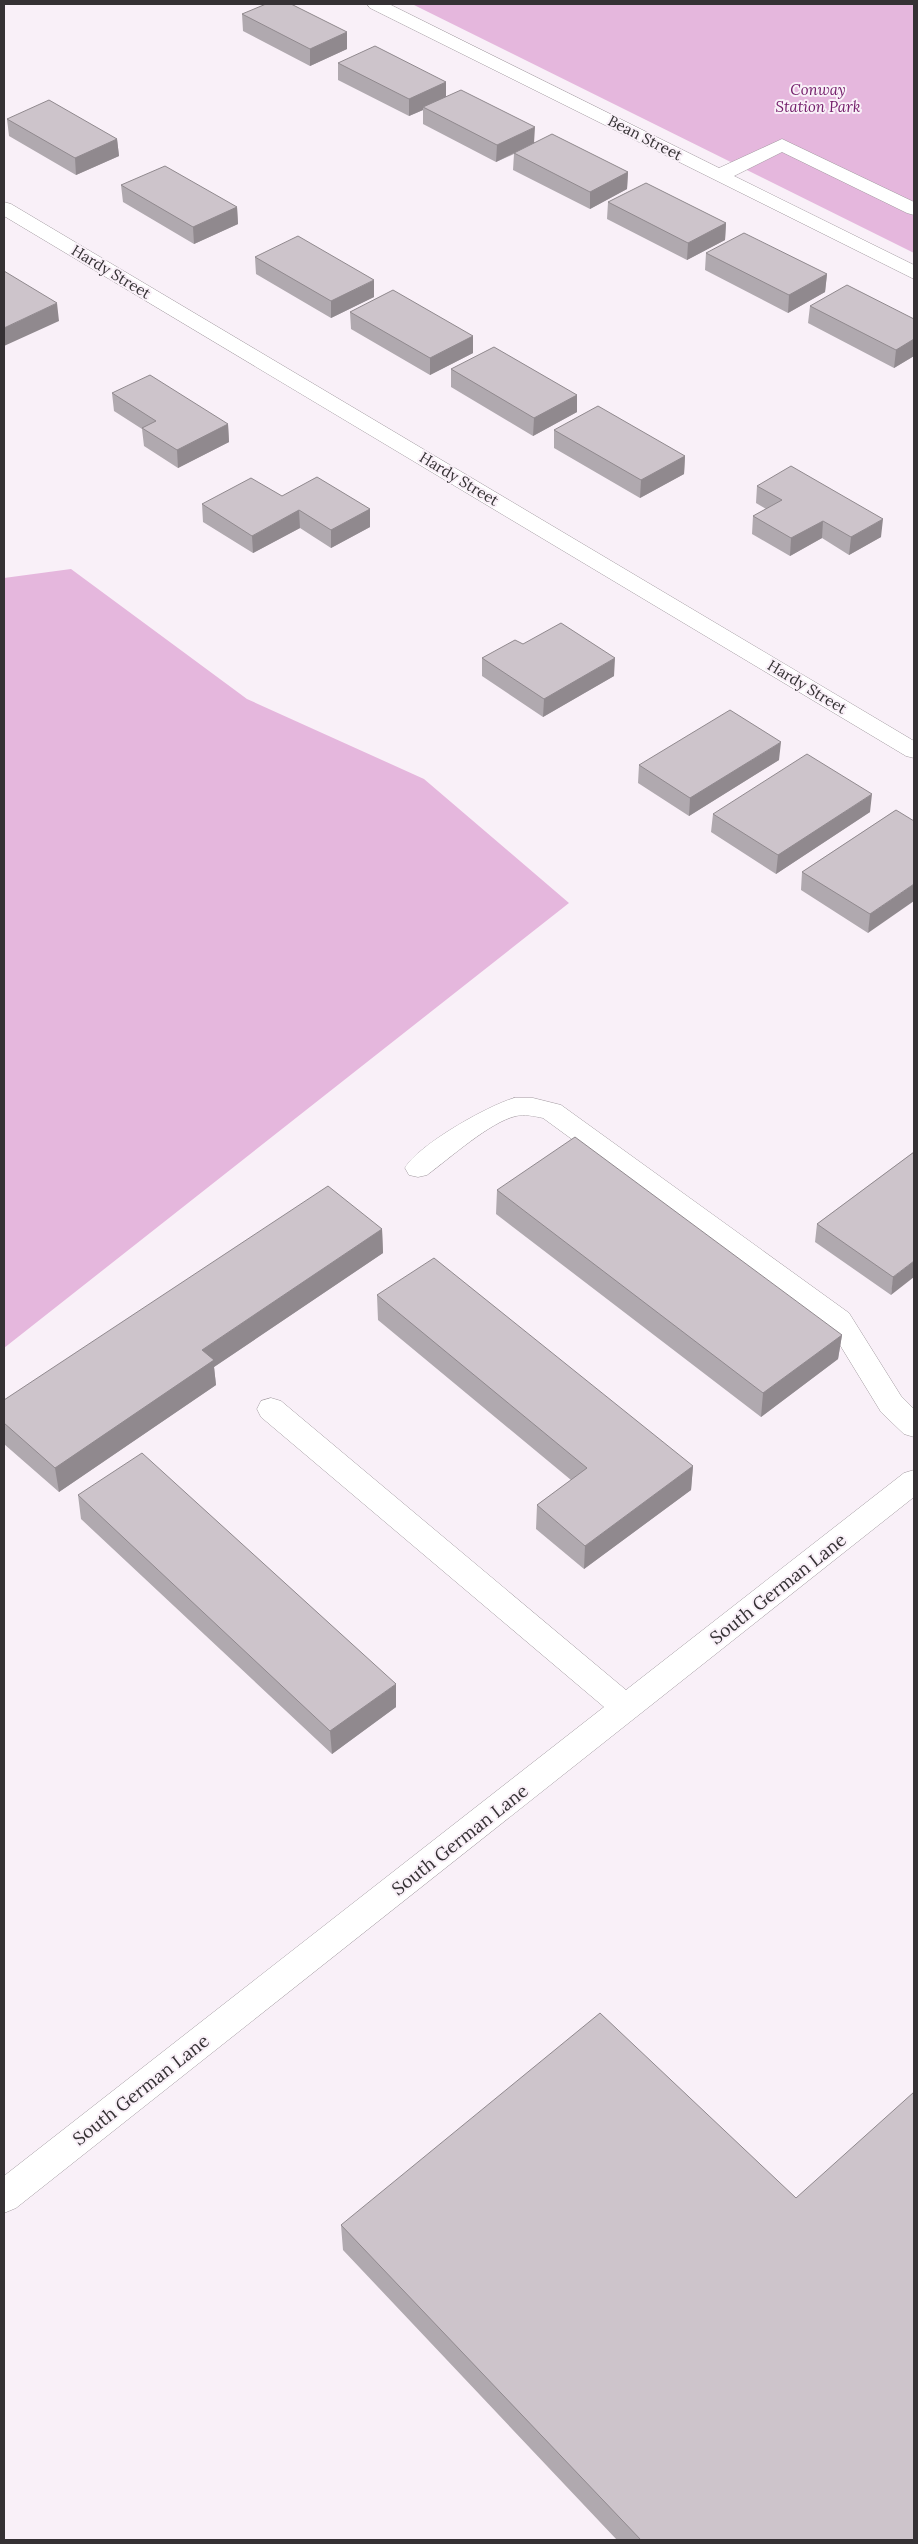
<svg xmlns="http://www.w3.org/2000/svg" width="918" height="2544" font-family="Lora,serif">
	<rect width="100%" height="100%" fill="#f9f0f8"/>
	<!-- green -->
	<path fill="#e5b7dd" d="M412,4H914V253Z
		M71,569L247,699L424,779L569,903L4,1348V578Z"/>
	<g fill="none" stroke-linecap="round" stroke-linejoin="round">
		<defs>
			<path id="minor" d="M367,4H389L719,168L782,139L914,202V215L907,213L782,152L734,176L914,265V279L370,8Z
				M4,202L11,204L914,741V758L906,756L4,216Z
				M514,1098H533L561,1105L849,1313L901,1396L914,1409V1437L904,1434L881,1412L829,1327L543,1118C534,1116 524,1114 516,1116C490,1122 450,1158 427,1175L418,1177L409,1175L405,1168C418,1145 487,1106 514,1098Z
				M271,1398L281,1401L626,1690L904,1473L914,1470V1497L16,2208L4,2213V2176L604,1707L261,1417L257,1409L261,1401Z"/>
		</defs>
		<!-- minor casing -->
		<use href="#minor" stroke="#a1999f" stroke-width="1"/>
		<!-- minor -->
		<use href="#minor" fill="#fff" fill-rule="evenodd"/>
	</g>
	<!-- wall -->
	<path fill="#b0a9af" d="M242,14L347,32V49L310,66L243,31Z
		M338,63L446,82V96L534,142L628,172L627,189L590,209L513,170L514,154L496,162L423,124V110L409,116L338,80Z
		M7,119L117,139L119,156L76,175L9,136Z
		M121,185L237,207L238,224L194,244L123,202Z
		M608,202L726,223L725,240L687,260L607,219Z
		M706,253L827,274L825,292L788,313L705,270Z
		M255,257L374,297L331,318L256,274Z
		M810,306L914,319V356L894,368L808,323Z
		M350,312L473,336V353L430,375L351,329Z
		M914,366V379H913Z
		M451,369L577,395V412L533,436L451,387Z
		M112,393L228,424L229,442L178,468L144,446L142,429L114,411Z
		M554,430L685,456L684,474L640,498L554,448Z
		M757,486L881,537L849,555L822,538L790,556L752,534L753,516L766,509L756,503Z
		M282,496L370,509V527L331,548L300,528L253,553L203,522L202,504Z
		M523,644L614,676L543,717L482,676V658Z
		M779,760L689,816L638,783L639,765Z
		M896,810L868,933L801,890L802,872Z
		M870,812L776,874L711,832L713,814Z
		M914,1152L891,1295L815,1242L817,1224Z
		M497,1190L842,1335L838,1359L761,1417L496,1214Z
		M382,1229L383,1253L214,1367L216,1385L59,1492L4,1444V1400Z
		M377,1295L693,1466L691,1490L584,1569L536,1529L537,1505L571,1480L378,1320Z
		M78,1495L396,1707L332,1754L81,1519Z
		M796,2198L914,2540H617L343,2250L341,2225Z"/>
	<!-- shaded-wall -->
	<path fill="#90898e" d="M347,32V49L310,66V49Z
		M446,82V99L423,107V110L409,116V99Z
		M535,127L534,143L496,162L497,145Z
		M117,139L119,156L76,175L75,158Z
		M628,172L627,189L590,209V192Z
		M237,207L238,224L194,244L193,227Z
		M726,223L725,240L687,260L688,243Z
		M827,274L825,292L788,313L789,295Z
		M374,280V297L331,318V301Z
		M57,303L59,321L4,346V328Z
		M473,336V353L430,375V358Z
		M914,339V356L894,368L896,350Z
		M577,395V412L533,436L534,418Z
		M228,424L229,442L178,468L177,450Z
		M685,456L684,474L640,498L641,480Z
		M370,509V527L331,548V530Z
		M299,510L300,528L253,553L252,536Z
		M883,519L881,537L849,555L851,537Z
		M823,521L822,538L790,556L791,538Z
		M615,658L614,676L543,717L544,699Z
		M781,742L779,760L689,816L690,798Z
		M872,794L870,812L776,874L778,855Z
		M914,884V901L868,933L870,914Z
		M382,1229L383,1253L214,1367L216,1385L59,1492L55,1468L202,1350Z
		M914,1261V1277L891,1295L893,1277Z
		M842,1335L838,1359L761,1417L763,1393Z
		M693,1466L691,1490L584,1569L585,1546Z
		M396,1684V1707L332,1754L330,1731Z"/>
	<!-- building -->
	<path fill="#cdc4cb" stroke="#90898e" d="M266,4H291L347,32L310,49L242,14Z
		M375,46L446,82L409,99L338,63Z
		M461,90L535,127L497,145L423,107Z
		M49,100L117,139L75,158L7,119Z
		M552,134L628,172L590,192L514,153Z
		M165,166L237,207L193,227L121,185Z
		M646,183L726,223L688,243L608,202Z
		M744,233L827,274L789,295L706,253Z
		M298,236L374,280L331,301L255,257Z
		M4,271L57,303L4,328Z
		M847,285L914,319V339L896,350L810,306Z
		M393,290L473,336L430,358L350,312Z
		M494,347L577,395L534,418L451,369Z
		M150,375L228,424L177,450L142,428L156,421L112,393Z
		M598,406L685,456L641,480L554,430Z
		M791,466L883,519L851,537L823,521L791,538L753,516L782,500L757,486Z
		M317,477L370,509L331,530L299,510L252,536L202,504L251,478L282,496Z
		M561,623L615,658L544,699L482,658L515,640L523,644Z
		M730,710L781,742L690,798L639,765Z
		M807,754L872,794L778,855L713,814Z
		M896,810L914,821V884L870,914L802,872Z
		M575,1137L842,1335L763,1393L497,1190Z
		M914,1152V1261L893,1277L817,1224Z
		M328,1186L382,1229L202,1350L214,1360L55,1468L4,1423V1400Z
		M434,1258L693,1466L585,1546L537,1505L587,1468L377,1295Z
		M142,1453L396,1684L330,1731L78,1495Z
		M600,2013L796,2198L914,2092V2540H641L341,2225Z"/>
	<g text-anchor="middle" stroke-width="4" stroke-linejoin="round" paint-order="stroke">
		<!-- far-park labels -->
		<g font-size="15" font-style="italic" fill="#75206c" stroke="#f9f0f8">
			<text x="818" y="95">Conway<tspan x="818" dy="17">Station Park</tspan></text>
		</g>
		<!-- far-street labels -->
		<g font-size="15" fill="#353134" stroke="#f9f0f8">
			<text transform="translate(645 138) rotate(27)" y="5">Bean Street</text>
			<text transform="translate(111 272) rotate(31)" y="5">Hardy Street</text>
			<text transform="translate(459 479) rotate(31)" y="5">Hardy Street</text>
			<text transform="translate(807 687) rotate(31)" y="5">Hardy Street</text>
		</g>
		<!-- street labels -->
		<g font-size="18" fill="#353134" stroke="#f9f0f8">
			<text transform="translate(778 1589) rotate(-38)" y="6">South German Lane</text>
			<text transform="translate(460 1840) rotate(-38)" y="6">South German Lane</text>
			<text transform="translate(141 2090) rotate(-38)" y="6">South German Lane</text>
		</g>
	</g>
	<!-- border -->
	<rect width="918" height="2544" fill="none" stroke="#353134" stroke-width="10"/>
</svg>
